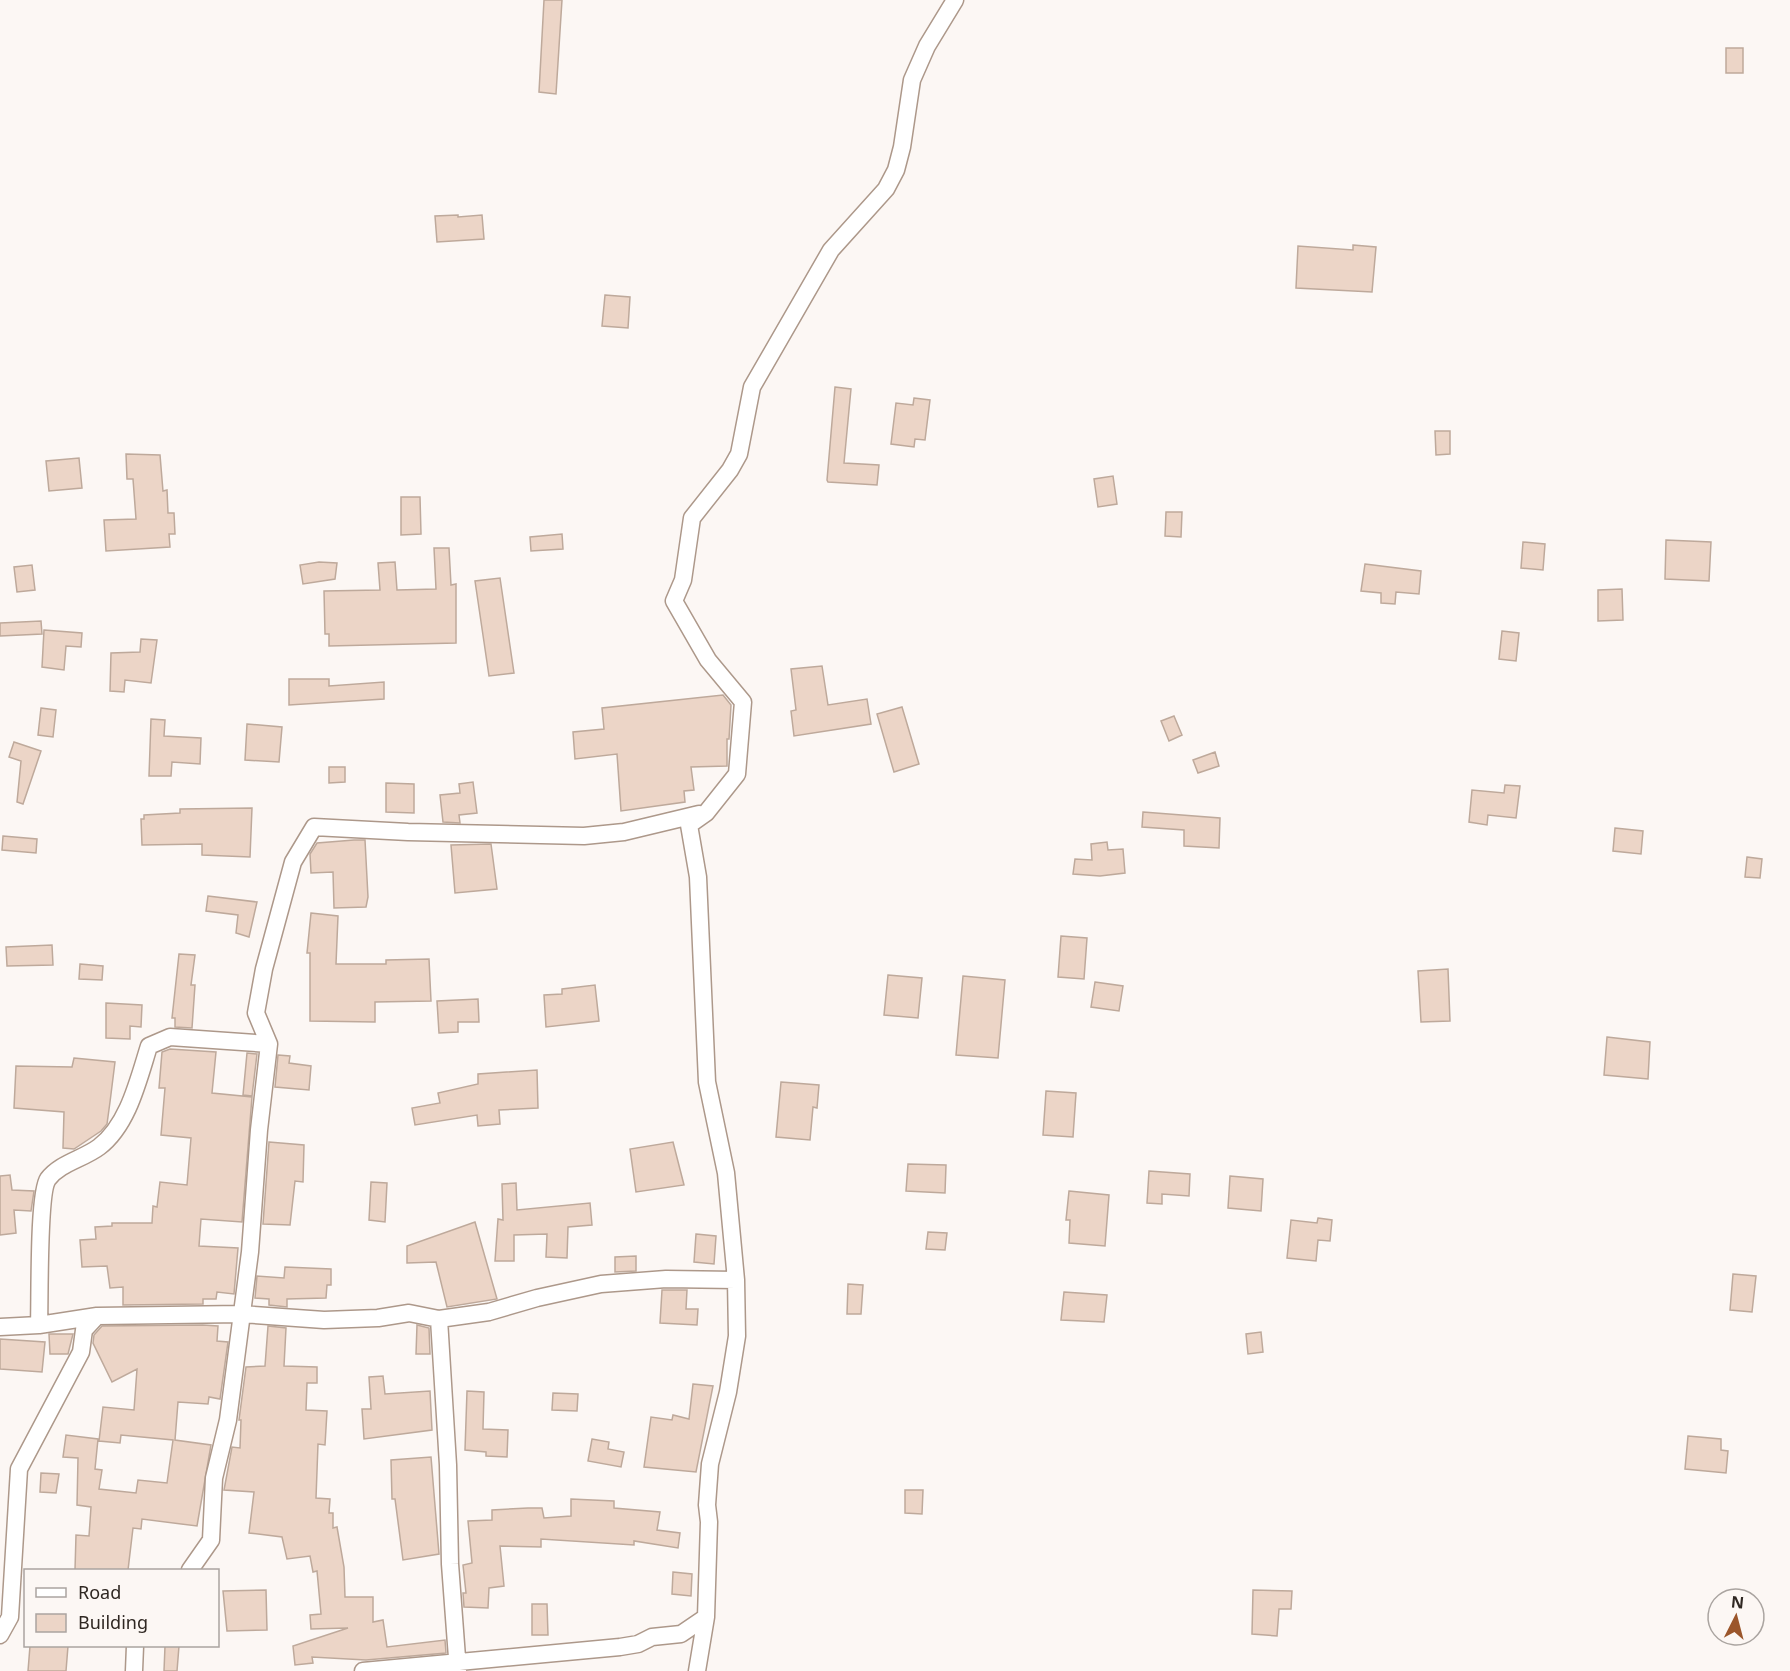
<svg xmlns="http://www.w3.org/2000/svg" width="1790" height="1671" font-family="'Noto Sans',sans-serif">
	<rect width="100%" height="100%" fill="#fcf7f4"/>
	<!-- building -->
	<path fill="#ecd5c7" stroke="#bea99b" stroke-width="1.5" d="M544,0H562L556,94L539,92Z
		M1726,48H1743V73H1726Z
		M458,215V217L482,215L484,239L437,242L435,216Z
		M1353,245L1376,247L1372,292L1296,288L1298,246L1353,250Z
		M605,295L630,297L628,328L602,326Z
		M835,387L851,389L844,463L879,465L877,485L828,482L827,480Z
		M914,398L930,400L925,440L915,439L914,447L891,444L896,403L913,405Z
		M1435,431H1450V454L1436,455Z
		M126,454L160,455L163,491L167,490L168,513H174L175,534H169L170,547L106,551L104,520L136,519L133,479H127Z
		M79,458L82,488L49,491L46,461Z
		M1113,476L1117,504L1098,507L1094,479Z
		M401,497H420L421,534L401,535Z
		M1166,512H1182L1181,537L1165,536Z
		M562,534L563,549L531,551L530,537Z
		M1666,540L1711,542L1709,581L1665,579Z
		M1523,542L1545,544L1543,570L1521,568Z
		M434,548H449L451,585L456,584V643L329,646V634H325L324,591L380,590L378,563L395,562L397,590L436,589Z
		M319,562L337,563L335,579L303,584L300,565Z
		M1365,564L1421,571L1419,594L1396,592L1395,604L1381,603V593L1361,591Z
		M32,565L35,590L17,592L14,567Z
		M500,578L514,673L489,676L475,581Z
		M1622,589L1623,620L1598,621V590Z
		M41,621L42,634L0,636V623Z
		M44,630L82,633L81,647L66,646L64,670L42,667Z
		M1502,631L1519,633L1516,661L1499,659Z
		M141,639L157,640L151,683L125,680L124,692L110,691L111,653L140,652Z
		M822,666L828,705L867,699L871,724L794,736L791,711L796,710L791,669Z
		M289,679H329V686L384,682V699L289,705Z
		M723,695L731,705L729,739H727V766L691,767L694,790L684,791L685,802L621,811L617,754L575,759L573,732L604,729L602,708Z
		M902,707L919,764L894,772L877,714Z
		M41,708L56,710L53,737L38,735Z
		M1174,716L1182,735L1169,741L1161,721Z
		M151,719L165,720L164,736L201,738L200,764L172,762L171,776H149Z
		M247,724L282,727L279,762L245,760Z
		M14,742L41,751L23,804L17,802L21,761L9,757Z
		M1215,752L1219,766L1198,773L1193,760Z
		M329,767H345V782L329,783Z
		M473,782L477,813L459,815L460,823L443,822L440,795L460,793L459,784Z
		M386,783L414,784V813L386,812Z
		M1505,785L1520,786L1516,818L1488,815L1487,825L1469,822L1472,790L1504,793Z
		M252,808L250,857L202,855V844L142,845L141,819H144V815L180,813V809Z
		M1143,812L1220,818L1219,848L1184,846V830L1142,827Z
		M1615,828L1643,831L1641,854L1613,851Z
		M3,836L37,839L36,853L2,850Z
		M354,840H365L368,897L366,907L334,908L333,872L311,873L310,854L317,843Z
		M1107,842L1108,850L1123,849L1125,873L1100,876L1073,874L1075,859L1092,860L1091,844Z
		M491,844L497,889L455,893L451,845Z
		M1747,857L1762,859L1760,878L1745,877Z
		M208,896L257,902L249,937L236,933L238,915L206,911Z
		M311,913L338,916L336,964H386V960L429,959L431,1001L375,1002V1022L310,1021V953H307Z
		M1061,936L1087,938L1084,979L1058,977Z
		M52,945L53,965L7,966L6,947Z
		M179,954L195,955L191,985H195L192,1028L175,1027V1018H172Z
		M80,964L103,966L102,980L79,979Z
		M1448,969L1450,1021L1421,1022L1418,971Z
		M888,975L922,978L918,1018L884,1015Z
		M963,976L1005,980L998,1058L956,1055Z
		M1095,982L1123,986L1119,1011L1091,1007Z
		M595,985L599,1021L546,1027L544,995L562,994V989Z
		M478,999L479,1022H458V1032L439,1033L437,1001Z
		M106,1003L142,1005L141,1027L130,1026V1039L106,1038Z
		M1607,1037L1650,1042L1648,1079L1604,1075Z
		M170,1049L216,1052L212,1093L252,1097L242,1222L201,1219L199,1246L238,1248L234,1294L217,1292L216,1299H203V1304L123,1305V1287L110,1288L107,1266L82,1267L80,1240L96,1239L95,1227L112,1226V1223H152L153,1206L157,1207L160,1182L187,1185L191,1138L161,1135L165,1088H159L162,1052Z
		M247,1053L257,1054L252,1096L243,1095Z
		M278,1055L290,1056L289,1063L311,1066L309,1090L275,1087Z
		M74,1058L115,1062L110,1102L107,1124L101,1131L74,1149L63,1148L64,1112L14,1108L16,1066L72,1067Z
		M537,1070L538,1108L499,1110L500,1124L478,1126L477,1115L415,1125L412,1108L440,1103L438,1093L478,1084V1074Z
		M781,1082L819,1085L817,1108L813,1107L810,1140L776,1137Z
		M1046,1091L1076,1093L1073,1137L1043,1135Z
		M269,1142L304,1145L303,1182L295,1181L290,1225L263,1224Z
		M673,1142L684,1185L636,1192L630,1149Z
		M908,1164L946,1165L945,1193L906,1191Z
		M1149,1171L1190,1174L1189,1196L1162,1194V1204L1147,1203Z
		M10,1175L12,1190L34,1191L31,1211L14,1210L16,1233L0,1235V1176Z
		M1230,1176L1263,1179L1261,1211L1228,1208Z
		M371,1182L387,1183L385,1222L369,1220Z
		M516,1183L517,1210L590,1203L592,1225L568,1227L567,1258L546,1257L547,1234L514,1235V1261H495L498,1219L503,1220L502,1184Z
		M1069,1191L1109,1195L1105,1246L1069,1243L1070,1220H1066Z
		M1318,1218L1332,1220L1330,1241L1318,1240L1316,1261L1287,1258L1291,1220L1317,1223Z
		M475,1222L497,1299L447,1307L436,1262L407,1263V1246Z
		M928,1232L947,1233L945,1250L926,1249Z
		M696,1234L716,1236L714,1264L694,1262Z
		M636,1256V1271L615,1272V1257Z
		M285,1267L331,1269V1285H327L326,1298L287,1299V1307L269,1305V1299L255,1298L257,1276L284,1278Z
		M1733,1274L1756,1276L1752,1312L1730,1310Z
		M848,1284L863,1285L861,1314H847Z
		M662,1290H687L686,1309H698L697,1325L660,1323Z
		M1064,1292L1107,1295L1104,1322L1061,1320Z
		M203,1325L218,1326L217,1341L228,1342L220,1399L209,1397L208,1404L178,1402L175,1440L211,1445L197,1526L142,1519L141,1529L133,1528L128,1570H75L76,1535L89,1536L91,1507L77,1505L78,1458L63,1457L66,1435L98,1439L95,1469L102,1470L99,1489L136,1493L138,1480L167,1483L173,1440L121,1435L120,1443L99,1441L103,1407L134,1410L137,1369L112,1382L93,1343L94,1335L102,1326Z
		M417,1325L429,1328L430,1354H416Z
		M268,1326L286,1328L284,1366L317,1367V1383H307L306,1410L327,1411L325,1445L318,1444L316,1498L330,1499L329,1513H333V1528L337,1527L344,1567L345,1597H373V1622L383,1620L387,1647L445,1640L446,1653L366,1660L312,1657L313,1663L295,1665L293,1646L348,1628L311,1629L310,1615L321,1614L317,1571L313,1572L310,1556L287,1559L282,1537L249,1533L254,1492L224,1490L232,1447L240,1448L241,1420H239L246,1367L265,1366Z
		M1261,1332L1263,1352L1248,1354L1246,1334Z
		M49,1334H73L68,1354H50Z
		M0,1339L45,1342L42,1372L0,1369Z
		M383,1376L385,1394L430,1391L432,1430L364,1439L362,1409H371L369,1377Z
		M693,1384L713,1386L696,1472L644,1467L651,1417L672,1420L673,1415L689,1419Z
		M467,1391L484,1392L483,1429L508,1430L507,1457L486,1456V1452L465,1450Z
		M553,1393L578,1394L577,1411L552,1410Z
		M1688,1436L1721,1439V1450L1728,1451L1726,1473L1685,1469Z
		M592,1439L609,1442L608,1449L624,1452L621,1467L588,1461Z
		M431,1457L439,1554L403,1560L395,1499H392L391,1460Z
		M41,1473L59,1474L56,1493L40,1492Z
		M905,1490H923L922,1514L905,1513Z
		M571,1499L614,1501V1508L660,1512L657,1530L680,1533L678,1548L634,1541V1545L541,1539V1547L500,1546L504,1586L489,1588L488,1608L464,1607L463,1593H466L463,1565L472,1563L468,1521L492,1520V1510L528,1508H542L544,1518L571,1516Z
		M673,1572L692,1574L691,1596L672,1594Z
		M266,1590L267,1630L227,1631L223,1591Z
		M1253,1590L1292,1591L1291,1609H1279L1277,1636L1252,1634Z
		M532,1604H547L548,1635H532Z
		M30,1646H68L66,1671H28Z
		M165,1646H179L177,1671H164Z"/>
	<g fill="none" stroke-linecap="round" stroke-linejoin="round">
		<defs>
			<path id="street" d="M439,1319L448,1465L450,1564L458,1671
				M39,1325C40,1300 38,1193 48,1179C60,1163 83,1159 99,1147C128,1125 138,1081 149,1046L170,1037L269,1044
				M0,1327L39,1325L97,1316L241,1314L324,1320L378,1318L409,1313L439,1319L489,1312L537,1298L601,1284L666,1279L736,1280
				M190,1570L211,1540L214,1478L228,1420L250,1252L259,1130L269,1044L256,1013L264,969L293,862L314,827L408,832L584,836L624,832L699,814
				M0,1635L10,1617L19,1469L81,1352L84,1330L97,1316
				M134,1671L135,1646
				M363,1671L620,1647L638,1644L652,1637L681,1634L706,1617
				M697,1671L706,1617L709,1522L707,1505L710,1464L728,1392L737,1336L736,1280L726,1173L707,1082L698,877L689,825L706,813L737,774L743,702L708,660L674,601L683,580L692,518L730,470L739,454L752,387L831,250L886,189L896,170L902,147L912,80L927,46L955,0"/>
		</defs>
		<!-- street casing -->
		<use href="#street" stroke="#ad988a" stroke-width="19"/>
		<!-- street -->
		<use href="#street" stroke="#fff" stroke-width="16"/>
	</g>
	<!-- legend -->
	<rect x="24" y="1569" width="195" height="78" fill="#fcf7f4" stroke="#aaa4a0" stroke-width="1.5"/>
	<rect x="36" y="1588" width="30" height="9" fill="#ffffff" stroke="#aaa4a0" stroke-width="1.5"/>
	<text x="78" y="1599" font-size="18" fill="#2f2722">Road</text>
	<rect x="36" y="1614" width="30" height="18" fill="#ecd5c7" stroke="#aaa4a0" stroke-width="1.5"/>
	<text x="78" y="1629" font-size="18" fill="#2f2722">Building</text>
	<!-- north arrow -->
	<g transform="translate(1736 1617) rotate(6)"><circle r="28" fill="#fcf7f4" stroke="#aaa4a0" stroke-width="1.5"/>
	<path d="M0-4.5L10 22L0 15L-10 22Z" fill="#9b562b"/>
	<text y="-9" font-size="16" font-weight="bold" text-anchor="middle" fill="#2f2722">N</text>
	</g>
</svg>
